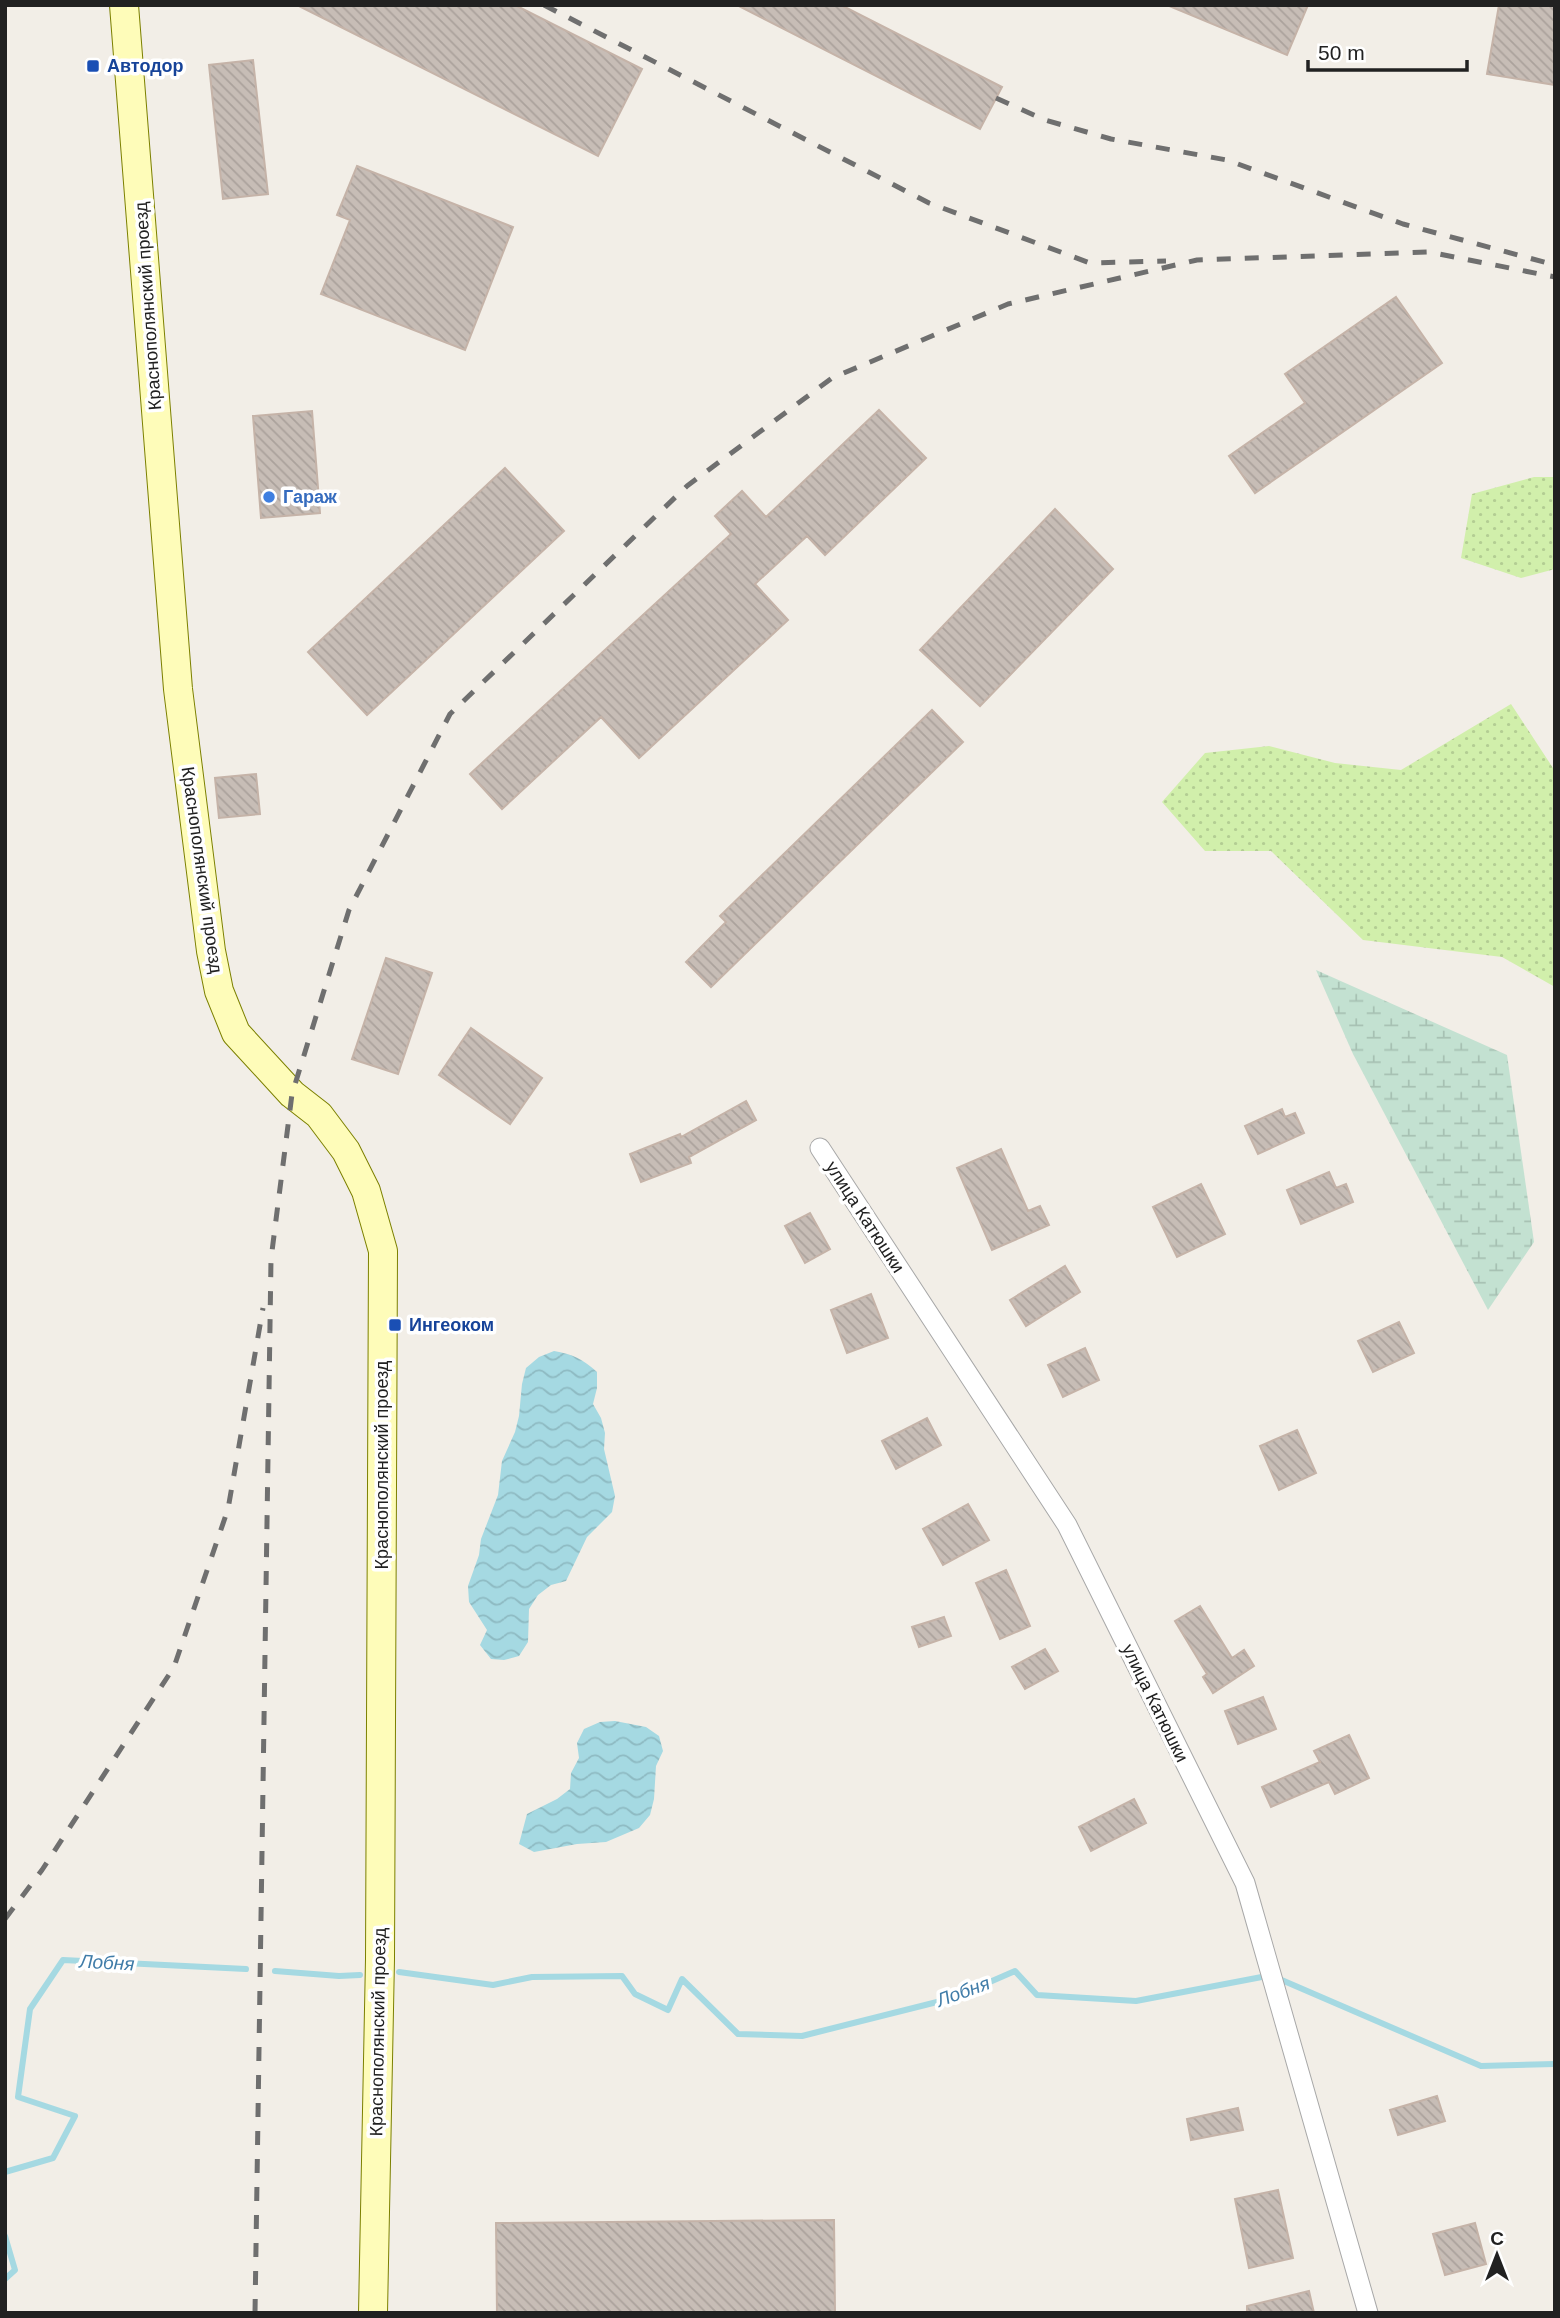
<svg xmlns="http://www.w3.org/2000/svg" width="1560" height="2318" font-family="Arial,sans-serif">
	<defs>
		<pattern id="grass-dots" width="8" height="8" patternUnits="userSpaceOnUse" patternTransform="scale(1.75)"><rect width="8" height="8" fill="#d1efab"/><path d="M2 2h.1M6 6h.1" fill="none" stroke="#b3cd93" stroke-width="1.8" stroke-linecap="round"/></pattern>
		<pattern id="wetland-marsh" width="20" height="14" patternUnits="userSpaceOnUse" patternTransform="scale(1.75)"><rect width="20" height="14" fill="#c3e1d1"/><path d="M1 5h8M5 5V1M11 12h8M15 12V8" fill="none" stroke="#a7c1b3"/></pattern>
		<pattern id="water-waves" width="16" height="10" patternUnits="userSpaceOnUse" patternTransform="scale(1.75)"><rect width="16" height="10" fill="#a5d9e2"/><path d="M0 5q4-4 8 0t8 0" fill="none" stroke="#8ebac2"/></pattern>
		<pattern id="building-back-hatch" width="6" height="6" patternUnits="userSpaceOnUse" patternTransform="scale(1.75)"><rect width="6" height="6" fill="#c7bdb6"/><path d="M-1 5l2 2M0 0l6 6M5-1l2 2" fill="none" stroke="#aba29c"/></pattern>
	</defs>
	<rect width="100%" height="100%" fill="#f2eee7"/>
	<!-- grass -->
	<path fill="url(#grass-dots)" d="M1534,477H1555V569L1521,578L1461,558L1472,494Z
		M1511,704L1555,771V987L1502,957L1363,940L1271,851H1205L1162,802L1205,753L1269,746L1335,763L1401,770Z"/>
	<!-- wetland -->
	<path fill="url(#wetland-marsh)" d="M1316,970L1507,1055L1534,1242L1488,1310L1353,1054Z"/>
	<!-- water -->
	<path fill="url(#water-waves)" d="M554,1351C572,1354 583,1359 597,1372V1388L593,1404L601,1418L605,1433L604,1449L615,1496L612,1512L587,1537L566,1581L551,1585L538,1595L529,1609L528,1642L519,1656L504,1660L491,1659L480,1645L487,1630L469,1602L468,1586L479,1555L481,1539L498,1495L502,1461L515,1432L519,1416L522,1384L526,1368L539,1357Z
		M615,1721L646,1727L659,1736L663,1751L656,1766L654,1799L650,1815L639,1828L606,1842L577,1844L534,1852L519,1844L527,1814L557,1799L570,1789L571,1773L579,1758L577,1743L584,1729L600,1722Z"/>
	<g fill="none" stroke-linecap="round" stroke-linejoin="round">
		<!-- stream -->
		<path stroke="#a5d9e2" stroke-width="6" d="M275,1971L339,1976L360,1975
			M399,1972L493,1985L532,1977L622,1976L635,1994L668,2010L682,1979L738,2034L802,2036L953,1998L1015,1971L1037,1995L1136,2001L1267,1976
			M1277,1978L1481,2066L1555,2064
			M5,2172L53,2158L75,2116L18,2097L30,2009L63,1960L246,1969
			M5,2236L15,2270L5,2279"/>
	</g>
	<!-- building -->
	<path fill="url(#building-back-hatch)" stroke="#c5b3a8" stroke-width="2" d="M297,5H515L642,69L598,156Z
		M737,5H841L1002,87L980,129Z
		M1167,5H1308L1287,55Z
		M1499,5H1555V85L1487,74Z
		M253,60L268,194L223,199L209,65Z
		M357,166L513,227L465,350L321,294L350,220L337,215Z
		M1396,297L1442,363L1255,493L1229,456L1305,403L1285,374Z
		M879,410L926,458L825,555L807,536L755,584L788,620L639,758L601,717L502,809L470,774L731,534L715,516L742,491L766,517Z
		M312,411L320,513L261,518L253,416Z
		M505,468L564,531L367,715L308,652Z
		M1055,509L1113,569L980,706L920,650Z
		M932,710L963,742L711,987L686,962L726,922L720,916Z
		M256,774L260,814L219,818L215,778Z
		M386,958L432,973L398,1074L352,1059Z
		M471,1028L542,1078L510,1124L439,1075Z
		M746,1101L756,1120L689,1157L691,1163L641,1182L630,1154L680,1134L681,1137Z
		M1282,1109L1285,1117L1295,1113L1304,1133L1258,1154L1245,1126Z
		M1001,1149L1028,1211L1040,1206L1049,1225L992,1250L957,1168Z
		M1329,1172L1336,1188L1346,1184L1353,1202L1301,1224L1287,1190Z
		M1201,1184L1225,1234L1177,1257L1153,1207Z
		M810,1213L830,1249L805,1263L785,1226Z
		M1065,1266L1080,1292L1026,1326L1010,1300Z
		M871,1294L888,1338L847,1353L831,1310Z
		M1399,1322L1414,1353L1373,1372L1358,1341Z
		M1085,1348L1099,1380L1063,1397L1048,1365Z
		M927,1418L941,1445L896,1469L882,1441Z
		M1297,1430L1316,1473L1279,1490L1260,1446Z
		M968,1504L989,1540L943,1565L923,1529Z
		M1006,1570L1030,1626L1000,1639L976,1583Z
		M1200,1606L1232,1658L1244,1650L1254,1666L1213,1693L1203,1677L1207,1674L1175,1621Z
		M944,1617L951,1636L919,1647L912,1627Z
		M1045,1649L1058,1671L1025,1689L1012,1667Z
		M1263,1697L1276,1729L1238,1744L1225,1711Z
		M1349,1735L1369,1778L1335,1794L1329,1782L1271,1807L1262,1787L1320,1762L1314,1751Z
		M1134,1799L1146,1823L1091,1851L1079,1827Z
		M1437,2096L1445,2121L1398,2135L1390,2110Z
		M1238,2108L1243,2130L1191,2140L1187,2119Z
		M1278,2190L1293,2258L1249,2268L1235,2199Z
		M834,2220L835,2313H497L496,2223Z
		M1475,2223L1486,2264L1445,2275L1433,2234Z
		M1309,2291L1314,2313H1247V2306Z"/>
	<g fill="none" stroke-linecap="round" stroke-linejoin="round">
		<defs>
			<path id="street" d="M820,1148L1067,1525L1245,1883L1368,2313"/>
			<path id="secondary" d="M124,5L178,689L211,951L219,991L236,1033L292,1094L319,1115L346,1151L366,1191L383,1251L380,1959L373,2313"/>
		</defs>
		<!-- street casing -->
		<use href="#street" stroke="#a8a8a8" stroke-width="21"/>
		<!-- secondary casing -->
		<use href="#secondary" stroke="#7c8000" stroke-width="30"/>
		<!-- street -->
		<use href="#street" stroke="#fff" stroke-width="19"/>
		<!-- secondary -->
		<use href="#secondary" stroke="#fefcb9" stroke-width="28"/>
		<!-- rail -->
		<path stroke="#6f6f6f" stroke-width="5" stroke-dasharray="14 14" stroke-linecap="butt" d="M544,5L929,203L1090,263L1166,261
			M996,98L1045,120L1111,139L1227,160L1403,224L1555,265
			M5,1919L42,1870L174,1667L228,1509L263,1308
			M255,2313L271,1259L292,1094L349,910L450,714L687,486L832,378L1008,304L1197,260L1429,252L1555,277"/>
	</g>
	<!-- markers -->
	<g fill="#1a4fb4" stroke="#fff" stroke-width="2.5">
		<rect x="86" y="59" width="14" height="14" rx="3.5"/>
		<rect x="388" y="1318" width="14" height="14" rx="3.5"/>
	</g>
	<circle fill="#3f7fe0" stroke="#fff" stroke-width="2.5" cx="269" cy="497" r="7"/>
	<g text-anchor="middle" stroke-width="7" stroke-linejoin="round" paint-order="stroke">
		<!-- transit labels -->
		<g font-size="18" font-weight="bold" fill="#164399" stroke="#fff" text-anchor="start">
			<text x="107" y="72">Автодор</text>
			<text x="409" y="1331">Ингеоком</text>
		</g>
		<!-- street labels -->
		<g font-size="18" fill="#212121" stroke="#fff">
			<text transform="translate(148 306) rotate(-94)" y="6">Краснополянский проезд</text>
			<text transform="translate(202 870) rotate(82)" y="6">Краснополянский проезд</text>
			<text transform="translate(865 1217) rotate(57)" y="6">улица Катюшки</text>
			<text transform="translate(382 1465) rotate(-90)" y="6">Краснополянский проезд</text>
			<text transform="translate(1155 1703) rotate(64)" y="6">улица Катюшки</text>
			<text transform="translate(378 2032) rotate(-89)" y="6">Краснополянский проезд</text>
		</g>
		<!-- shop labels -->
		<g font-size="18" font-weight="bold" fill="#366cbe" stroke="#fff" text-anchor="start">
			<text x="283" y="503">Гараж</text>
		</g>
		<!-- water labels -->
		<g font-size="19" font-style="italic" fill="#407ca8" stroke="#fff">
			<text transform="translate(107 1962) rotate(3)" y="7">Лобня</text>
			<text transform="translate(963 1991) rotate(-20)" y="7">Лобня</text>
		</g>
	</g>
	<!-- border -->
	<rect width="1560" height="2318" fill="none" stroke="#212121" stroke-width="14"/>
	<!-- north arrow -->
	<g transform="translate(1497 2255)" stroke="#ffffff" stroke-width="5" paint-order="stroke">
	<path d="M0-5L12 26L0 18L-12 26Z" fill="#212121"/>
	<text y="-10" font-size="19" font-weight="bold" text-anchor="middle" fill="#212121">С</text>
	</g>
	<!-- scale -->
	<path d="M1308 60v10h159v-10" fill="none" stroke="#212121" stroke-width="3.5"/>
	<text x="1318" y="60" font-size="21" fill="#212121" stroke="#ffffff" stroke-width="5" paint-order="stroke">50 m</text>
</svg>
